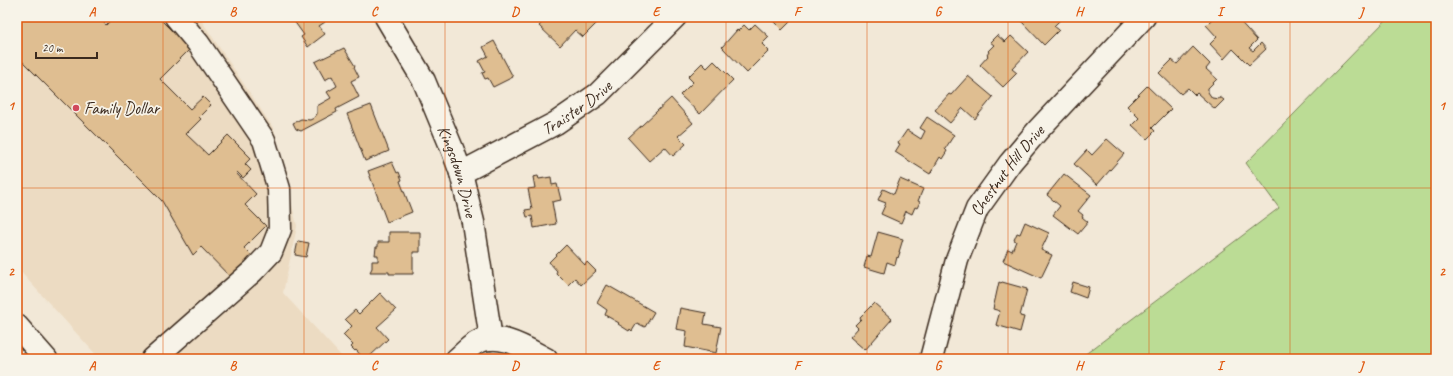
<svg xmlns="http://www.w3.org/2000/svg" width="1453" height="376" font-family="Caveat,sans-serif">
	<rect width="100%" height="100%" fill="#f2e8d7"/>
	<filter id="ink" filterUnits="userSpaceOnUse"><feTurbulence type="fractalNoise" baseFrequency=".025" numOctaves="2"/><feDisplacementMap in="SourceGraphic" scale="8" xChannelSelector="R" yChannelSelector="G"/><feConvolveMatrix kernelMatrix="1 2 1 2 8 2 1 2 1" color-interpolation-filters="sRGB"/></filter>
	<g filter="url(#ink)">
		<!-- built -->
		<path fill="#ecdbc2" d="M17,17H199L274,129L297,226L283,293L344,359H100L17,268Z"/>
		<!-- green -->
		<path fill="#bbdc95" stroke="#7b835a" d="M1389,17H1436V359H1079L1279,208L1246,163Z"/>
		<!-- building -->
		<path fill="#dfbe91" stroke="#3b2a1e" d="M17,17H98L106,25L109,22L104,17H158L190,49L160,79L190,109L203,97L211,105L199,117L201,119L186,134L208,155L228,135L251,158L245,164L251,170L243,178L237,172L236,173L256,194L245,205L266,226L244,248L256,260L235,282L201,247L193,255L162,201L17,56Z
			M291,17H318L321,21L323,19L325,22L319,26L325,34L308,47L301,37L304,35Z
			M547,17H593L598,22L583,37L575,30L560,46L539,26Z
			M769,17H786L790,22L782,30Z
			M1026,17H1063L1054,26L1059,30L1044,45L1021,21Z
			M1214,17H1236L1257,40L1249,48L1253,51L1261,43L1266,49L1249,65L1233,49L1224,59L1210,44L1217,37L1206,25Z
			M755,24L769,37L762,44L769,51L747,73L722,47L737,30L738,31L744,25L749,30Z
			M997,35L1005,42L1011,36L1028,52L1012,69L1017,73L1003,87L980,65L988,56L987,55L989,52L988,51L994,45L990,42Z
			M494,41L513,77L493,87L488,78L485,79L482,73L485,72L479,61L488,56L483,47Z
			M1193,47L1210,64L1206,69L1217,79L1208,88V92L1212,98L1219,99L1220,97L1224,100L1215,109L1197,93L1195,95L1188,88L1181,94L1159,73L1172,60L1177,64Z
			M344,48L355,66L354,67L359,77L351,81L359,97L336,109L337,112L301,131L296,129L293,123L301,119L310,120L314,118L317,114V106L331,98L327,92L337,86L332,76L325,80L315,62Z
			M714,61L733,80L700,114L680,95L693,82L688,77L702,63L707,68Z
			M968,76L993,97L975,119L963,108L950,123L935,110L949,94L951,95Z
			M1147,86L1171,109L1152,128L1155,131L1147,139L1132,125L1139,118L1127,106Z
			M671,98L693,123L678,136L686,144L673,156L665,147L649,161L628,138Z
			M371,105L389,151L365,161L347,114Z
			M927,117L954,135L945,149L947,151L942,159L940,157L930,174L895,152L900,144L898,143L907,130L921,139L925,131L920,128Z
			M1107,139L1124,154L1097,185L1074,164L1087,150L1092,155Z
			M392,162L397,173L399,172L402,180L400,181L412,212L387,222L368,171Z
			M1064,174L1091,195L1078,211L1083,215L1082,217L1088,222L1078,234L1053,215L1060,206L1047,195Z
			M538,176L539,179L551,177L552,185L557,184L561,200L552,202L556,224L534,228L532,216L527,217L525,210L532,209L528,189L535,188L533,177Z
			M900,179L923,189L918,201L920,202L917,208L915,207L912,214L906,211L901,223L881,214L886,203L878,200L883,189L894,194Z
			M1025,222L1049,233L1041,250L1052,255L1041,278L1003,261L1008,249L1012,251L1016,241L1014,240L1017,233L1020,234Z
			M389,232H420V252H413V274H389V272H370L372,268V261H378V255H375L376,247H378V242H389Z
			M878,232L903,239L899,252H900L898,258L897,257L895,265L887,262L884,273L864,267L867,256L871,257Z
			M298,241L309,243L306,257L295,255Z
			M566,245L585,265L587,262L596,271L581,285L575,278L568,285L556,273L557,271L549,262Z
			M999,282L1001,283L1002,282L1027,289L1020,316L1024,317L1020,332L996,325L1000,311L993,309Z
			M1073,282L1089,287L1086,298L1070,292Z
			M607,285L654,312L645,327L637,323L632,331L630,329L629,331L618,324L619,323L605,315L607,310L597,303Z
			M380,293L396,310L377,327L388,339L367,359H364L356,350L355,351L351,347L353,345L343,335L352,326L345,319L355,310L359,314Z
			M874,303L892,319L865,350L850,337L858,328L855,325L861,319L860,317Z
			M680,308L706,313L704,324L721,327L716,353L685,347L687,331L676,329Z"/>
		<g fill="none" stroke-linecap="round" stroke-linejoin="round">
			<defs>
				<g id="minor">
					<path id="s1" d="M386,17L424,81L453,151L461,173L473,222L491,339"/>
					<path id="s2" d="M461,173L556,123L598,94L675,17"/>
					<path d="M153,359L253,271L271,252L280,229L279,189L264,140L198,43L176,17"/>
					<path d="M457,359C463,354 469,347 476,343C498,330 527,349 546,359"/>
					<path id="s3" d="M931,359L957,260L977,209L1010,163L1038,130L1144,17"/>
				</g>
				<path id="major" d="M17,326L46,359"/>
			</defs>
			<!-- minor casing -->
			<use href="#minor" stroke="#3b2a1e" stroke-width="25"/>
			<!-- major casing -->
			<use href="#major" stroke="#3b2a1e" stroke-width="25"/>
			<!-- minor -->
			<use href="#minor" stroke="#f7f3e8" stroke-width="22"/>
			<!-- major -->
			<use href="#major" stroke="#f7f3e8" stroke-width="22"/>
		</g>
	</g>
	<!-- grid -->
	<path fill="none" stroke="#df570d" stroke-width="1" stroke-opacity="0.55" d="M163,17V359M304,17V359M445,17V359M586,17V359M726,17V359M867,17V359M1008,17V359M1149,17V359M1290,17V359M17,188H1436"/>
	<!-- markers -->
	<circle fill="#d1495b" stroke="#f7f3e8" stroke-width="1.5" cx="76" cy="108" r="4"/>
	<g text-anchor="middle" stroke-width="3.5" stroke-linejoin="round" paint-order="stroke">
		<!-- street labels -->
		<g font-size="17" fill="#3b2a1e" stroke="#f7f3e8">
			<text dy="6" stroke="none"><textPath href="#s2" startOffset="133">Traister Drive</textPath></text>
			<text dy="6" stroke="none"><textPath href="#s1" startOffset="171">Kingsdown Drive</textPath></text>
			<text dy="6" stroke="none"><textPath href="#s3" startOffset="206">Chestnut Hill Drive</textPath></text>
		</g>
		<!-- poi labels -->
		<g font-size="17" fill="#3b2a1e" stroke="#f7f3e8" text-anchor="start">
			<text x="84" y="114">Family Dollar</text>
		</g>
	</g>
	<!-- margin -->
	<rect width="1453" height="376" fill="none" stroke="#f7f3e8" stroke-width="44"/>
	<!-- scale -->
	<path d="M36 52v6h61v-6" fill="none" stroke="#3b2a1e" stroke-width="2"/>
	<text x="42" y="52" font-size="12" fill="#3b2a1e" stroke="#f7f3e8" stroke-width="3" paint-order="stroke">20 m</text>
	<rect x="22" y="22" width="1409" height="332" fill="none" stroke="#df570d" stroke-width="1.5"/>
	<g font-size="13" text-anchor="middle" font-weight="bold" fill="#df570d">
		<text x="92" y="16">A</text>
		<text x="233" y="16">B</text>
		<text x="374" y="16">C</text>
		<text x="515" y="16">D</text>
		<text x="656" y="16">E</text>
		<text x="797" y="16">F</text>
		<text x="938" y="16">G</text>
		<text x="1079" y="16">H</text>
		<text x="1220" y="16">I</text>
		<text x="1361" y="16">J</text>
		<text x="11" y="110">1</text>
		<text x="1442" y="110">1</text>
		<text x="11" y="276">2</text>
		<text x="1442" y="276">2</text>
		<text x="92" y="370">A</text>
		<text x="233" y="370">B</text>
		<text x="374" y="370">C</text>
		<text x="515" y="370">D</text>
		<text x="656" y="370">E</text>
		<text x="797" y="370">F</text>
		<text x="938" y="370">G</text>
		<text x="1079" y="370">H</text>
		<text x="1220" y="370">I</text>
		<text x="1361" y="370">J</text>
	</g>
</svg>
